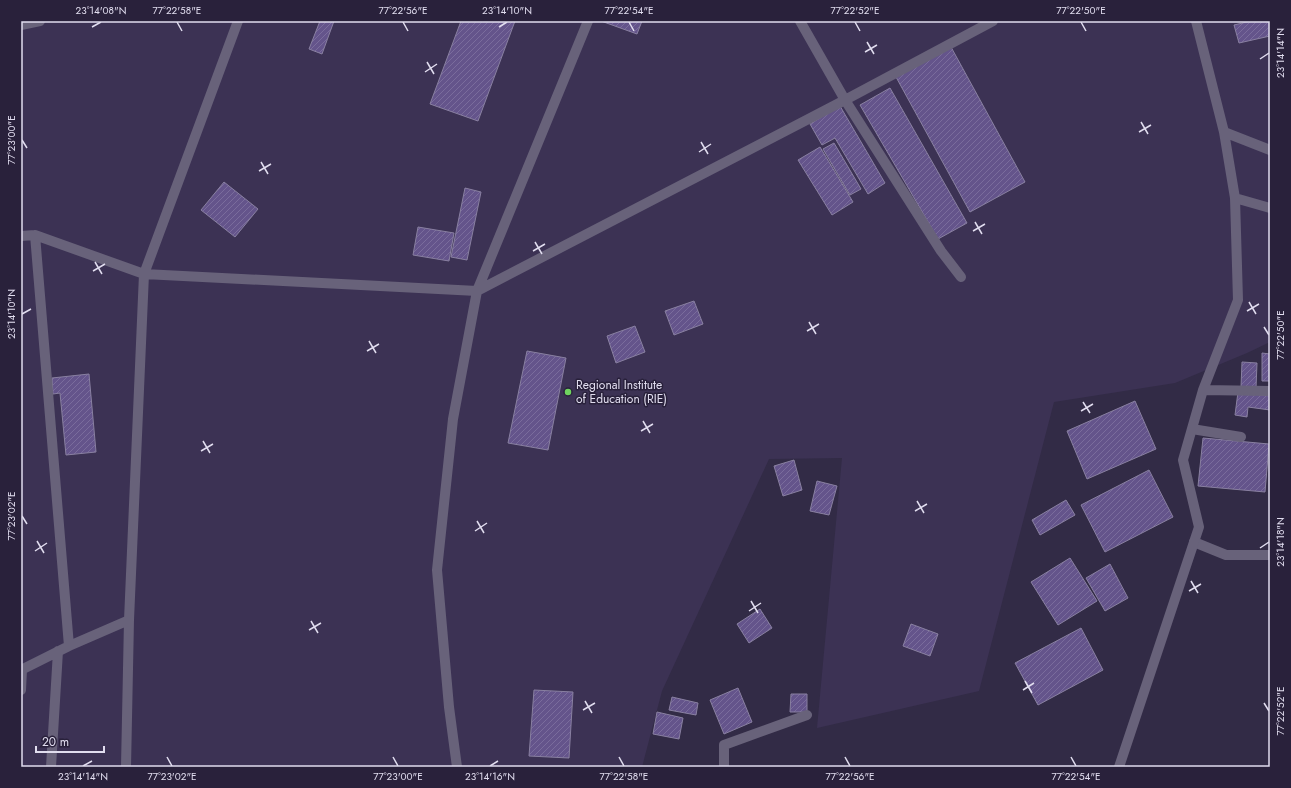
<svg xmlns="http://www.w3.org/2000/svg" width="1291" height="788" font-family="Jost,sans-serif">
	<defs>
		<pattern id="building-hatch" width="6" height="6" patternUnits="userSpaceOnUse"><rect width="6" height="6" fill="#64548b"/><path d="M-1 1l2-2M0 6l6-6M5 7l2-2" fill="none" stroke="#7a6c9c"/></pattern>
	</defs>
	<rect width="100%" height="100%" fill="#322b46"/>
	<!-- built -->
	<path fill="#3c3254" d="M21,21H1270V342L1247,353L1175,383L1054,402L979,691L817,728L842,458L769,459L662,691L642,767H21Z"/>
	<!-- building -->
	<path fill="url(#building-hatch)" stroke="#8980a1" d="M320,21H334L322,54L309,49Z
		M461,21H515L478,121L430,104Z
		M601,21H642L637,34Z
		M1251,21H1269L1270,36L1239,43L1234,25Z
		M951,47L1025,182L970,212L896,77Z
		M890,88L967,223L938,239L860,105Z
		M840,106L885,183L868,194L835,138L822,145L810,124Z
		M834,143L861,189L850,195L823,149Z
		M820,147L853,202L832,215L798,160Z
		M224,182L258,209L235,237L201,210Z
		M465,188L481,192L467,260L451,257Z
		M418,227L454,233L449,261L413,255Z
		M694,301L703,324L674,335L665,311Z
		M635,326L645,352L616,363L607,336Z
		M527,351L566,358L548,450L508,443Z
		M1262,353L1270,354V381H1262Z
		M1242,362L1257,363L1256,388L1241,387Z
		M89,374L96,452L66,455L60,393L53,394L52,378Z
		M1238,392L1270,396V410L1248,407L1247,417L1235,415Z
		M1135,401L1156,449L1087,479L1067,431Z
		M1203,438L1269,444L1265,492L1198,486Z
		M794,460L802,490L783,496L774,466Z
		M1149,470L1173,517L1105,552L1081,505Z
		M817,481L837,486L829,515L810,511Z
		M1066,500L1075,515L1040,535L1032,520Z
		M1070,558L1097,601L1058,625L1031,582Z
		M1110,564L1128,598L1105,611L1086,578Z
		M760,609L772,628L749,643L737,624Z
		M911,624L938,634L930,656L903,646Z
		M1081,628L1103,670L1038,705L1015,663Z
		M738,688L752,722L724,734L710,700Z
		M534,690L573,692L569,758L529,756Z
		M791,694H807V712H790Z
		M672,697L698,703L696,715L669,710Z
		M657,712L683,718L679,739L653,734Z"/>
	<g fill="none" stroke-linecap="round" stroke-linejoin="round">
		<!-- lane -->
		<path stroke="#68627a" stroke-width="10" d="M800,21L845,100L941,251L961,277
			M21,25L40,21
			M21,236L35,235
			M1194,542L1226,555H1270
			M69,646L35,235L144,274L477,291L845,100L993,21
			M21,670L69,646L129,620
			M21,690L22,669
			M51,767L58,651
			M126,767L129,620L144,274L238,21
			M457,767L449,707L437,570L453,419L477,291L588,21
			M724,767V745L807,715"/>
		<!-- street -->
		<path stroke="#68627a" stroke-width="10" d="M1224,132L1270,150
			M1235,198L1270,208
			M1203,390L1270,391
			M1192,429L1241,437
			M1119,767L1199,527L1183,460L1203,390L1238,300L1235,198L1224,132L1196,21"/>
	</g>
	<!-- ticks -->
	<path fill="none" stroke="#e1ddef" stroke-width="1.5" d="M177,22L182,31M403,22L408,31M629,22L634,31M855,22L860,31M1081,22L1086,31M92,27L101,22M499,27L507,22M867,42L874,54M865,52L877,45M1260,59L1269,53M427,62L434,74M425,72L437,64M1141,122L1148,134M1139,132L1151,125M22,140L27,148M701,142L708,154M699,152L711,144M261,162L268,174M259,171L271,164M975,222L982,234M973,231L985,224M535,242L542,254M533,251L545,244M95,262L102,274M93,271L105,264M1249,302L1256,314M1247,311L1259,304M22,314L31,309M809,322L816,334M1264,327L1269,335M807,331L819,324M369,341L376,353M367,351L379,344M1083,402L1090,413M1081,411L1093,404M643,421L650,433M641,431L653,424M203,441L210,453M201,451L213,444M917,501L924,513M915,511L927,504M22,516L27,524M477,521L484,533M475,531L487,523M37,541L44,553M1260,548L1269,542M35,551L47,543M1191,581L1198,593M1189,591L1201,584M751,601L758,613M749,611L761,603M311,621L318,633M309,630L321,623M1025,681L1032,693M1023,690L1034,683M585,701L592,713M1264,703L1269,711M583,710L595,703M167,757L172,766M393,757L398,766M619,757L624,766M845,757L850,766M1071,757L1076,766M83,766L92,761M490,766L498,761"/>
	<!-- markers -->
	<circle fill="#6fd35f" stroke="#29213b" stroke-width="1.5" cx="568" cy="392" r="4"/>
	<g text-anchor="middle" stroke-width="3" stroke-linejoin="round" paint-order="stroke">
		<!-- poi labels -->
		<g font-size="12" fill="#e1ddef" stroke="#29213b" text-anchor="start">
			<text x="576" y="389">Regional Institute<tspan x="576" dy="14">of Education (RIE)</tspan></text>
		</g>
	</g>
	<!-- border -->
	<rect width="1291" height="788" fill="none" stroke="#29213b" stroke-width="44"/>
	<!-- scale -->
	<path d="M36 746v6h68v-6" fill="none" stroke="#e1ddef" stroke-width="2"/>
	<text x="42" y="746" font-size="12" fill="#e1ddef" stroke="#29213b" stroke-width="3" paint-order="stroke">20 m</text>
	<rect x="22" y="22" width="1247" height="744" fill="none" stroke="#e1ddef" stroke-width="1.5"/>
	<g font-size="10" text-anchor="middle" fill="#e1ddef">
		<text x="101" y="14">23°14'08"N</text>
		<text x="177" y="14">77°22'58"E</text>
		<text x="403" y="14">77°22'56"E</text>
		<text x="507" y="14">23°14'10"N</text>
		<text x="629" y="14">77°22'54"E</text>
		<text x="855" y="14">77°22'52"E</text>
		<text x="1081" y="14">77°22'50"E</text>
		<text transform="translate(1280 53) rotate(-90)" y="4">23°14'14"N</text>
		<text transform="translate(11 140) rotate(-90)" y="4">77°23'00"E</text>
		<text transform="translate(11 314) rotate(-90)" y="4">23°14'10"N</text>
		<text transform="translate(1280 335) rotate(-90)" y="4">77°22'50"E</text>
		<text transform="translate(11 516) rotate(-90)" y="4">77°23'02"E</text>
		<text transform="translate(1280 542) rotate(-90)" y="4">23°14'18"N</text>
		<text transform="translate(1280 711) rotate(-90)" y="4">77°22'52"E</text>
		<text x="83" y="780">23°14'14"N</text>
		<text x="172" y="780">77°23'02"E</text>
		<text x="398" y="780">77°23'00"E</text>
		<text x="490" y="780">23°14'16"N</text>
		<text x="624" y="780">77°22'58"E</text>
		<text x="850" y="780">77°22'56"E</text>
		<text x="1076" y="780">77°22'54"E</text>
	</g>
</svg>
